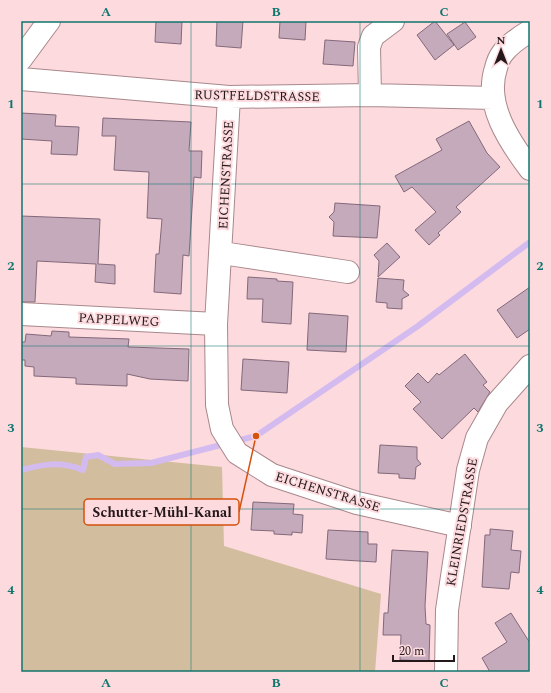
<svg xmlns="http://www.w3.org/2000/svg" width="551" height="693" font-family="Spectral,serif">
	<rect width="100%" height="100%" fill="#fddade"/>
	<!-- green -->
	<path fill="#d3bd9f" d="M21,447L222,467L224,546L381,594L375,672H21Z"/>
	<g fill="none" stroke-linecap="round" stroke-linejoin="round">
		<!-- stream -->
		<path stroke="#d3bbf0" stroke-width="6" d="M21,470C44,464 60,461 83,470L86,457L98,455L115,464L151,463L256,436L418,326L530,242"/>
	</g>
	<!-- building -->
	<path fill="#c5aabc" stroke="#82697a" d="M156,21H182L181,44L155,42Z
		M217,21H243L241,48L216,46Z
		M280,21H306L305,40L279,38Z
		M435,21L454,45L435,60L417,35Z
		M465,22L476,37L458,50L447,34Z
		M325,40L355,42L353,66L323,64Z
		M21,113L56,115L55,126L79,127L77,155L51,154L52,141L21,139Z
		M103,118L191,122L189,151H202L201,178L194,177L189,256L183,255L181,294L154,292L156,254H159L162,219L147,218L149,172L114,170L116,136H102Z
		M469,121L487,153L500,167L456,207L461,212L438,233L440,235L429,245L415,230L436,212L412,187L404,192L395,176L442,150L436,139Z
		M335,203L380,206L377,238L333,236L334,222L329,217L334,212Z
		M21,216L100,219L98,264L115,265V284L95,282L96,264L37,261L35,302H21Z
		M387,243L400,257L378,277L379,261L374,255Z
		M248,277L277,279V281L293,282L291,324L262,322L263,299H247Z
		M378,278L404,280L403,290L409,295L402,299V309L387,308V303L376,302Z
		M530,287V329L517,338L497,310Z
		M309,313L348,316L346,352L307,350Z
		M52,331L69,332V337L129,339L128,347L189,349L188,381L150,379L127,374V386L76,384V378L34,376V367L25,366V360H21V342H25L26,334L51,336Z
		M465,354L487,382L483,385L490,392L478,412L474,408L442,439L413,409L421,402L405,386L418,373L428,383L437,373L439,375Z
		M243,359L289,362L287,393L241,390Z
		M380,445L417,447V459L421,464L416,467L415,479L399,478V474L378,473Z
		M253,502L294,504L293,514L303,515L302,533L292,532V535L274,534V531L251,530Z
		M490,529L513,531L511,550L521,551L519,573L511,572L509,589L482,587L485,535H490Z
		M328,530L368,532V544H377L376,562L326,559Z
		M392,550L428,552L425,606L426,624L430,625L429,661L400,660L401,635H383L384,613H388Z
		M511,613L530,643V672H490L482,658L507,642L495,623Z"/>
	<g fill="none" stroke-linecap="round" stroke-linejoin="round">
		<defs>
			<path id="minor" d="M530,31C520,37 509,44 502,54C499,58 497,64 496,68C484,104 509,141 530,169
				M21,59L49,21
				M21,79L229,97L370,95L493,98
				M370,95L369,47L373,36L393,21
				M229,97L216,324L217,405L222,429L237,453L272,475L357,503L460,526
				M222,253L348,272
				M21,314L216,324
				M446,672L447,610L468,470L477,438L497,403L530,366"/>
		</defs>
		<!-- minor casing -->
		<use href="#minor" stroke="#a8888c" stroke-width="24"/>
		<!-- minor -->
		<use href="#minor" stroke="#fff" stroke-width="22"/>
	</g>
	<!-- grid -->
	<path fill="none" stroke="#0f766e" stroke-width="1" stroke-opacity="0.55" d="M191,21V672M360,21V672M21,184H530M21,346H530M21,509H530"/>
	<g text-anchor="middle" stroke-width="4" stroke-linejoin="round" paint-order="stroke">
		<!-- street labels -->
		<g font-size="13" fill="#24181a" stroke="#fddade">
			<text transform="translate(257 95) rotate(1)" y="5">RUSTFELDSTRASSE</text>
			<text transform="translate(225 175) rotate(-87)" y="5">EICHENSTRASSE</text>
			<text transform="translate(119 319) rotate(3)" y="5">PAPPELWEG</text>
			<text transform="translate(328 491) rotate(17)" y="5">EICHENSTRASSE</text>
			<text transform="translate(461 522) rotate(-80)" y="5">KLEINRIEDSTRASSE</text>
		</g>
	</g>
	<!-- callouts -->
	<path fill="none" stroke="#d4520d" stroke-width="1.5" d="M256 436L239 512"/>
	<circle fill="#d4520d" stroke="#fddade" stroke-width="1.5" cx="256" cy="436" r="4"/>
	<rect fill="#fddade" stroke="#d4520d" stroke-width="1.5" x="84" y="499" width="155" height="26" rx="4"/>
	<g font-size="14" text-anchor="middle" font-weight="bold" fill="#24181a">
		<text x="162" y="517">Schutter-Mühl-Kanal</text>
	</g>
	<!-- border -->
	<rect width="551" height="693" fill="none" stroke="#fddade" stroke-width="44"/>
	<!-- north arrow -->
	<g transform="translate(501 50)" stroke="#fddade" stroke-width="3" paint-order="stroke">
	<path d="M0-3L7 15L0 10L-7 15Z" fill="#24181a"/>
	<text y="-6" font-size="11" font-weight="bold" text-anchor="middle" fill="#24181a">N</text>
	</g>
	<!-- scale -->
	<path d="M393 655v6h61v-6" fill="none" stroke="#24181a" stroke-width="2"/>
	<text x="399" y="655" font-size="12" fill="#24181a" stroke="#fddade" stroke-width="3" paint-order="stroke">20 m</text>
	<rect x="22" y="22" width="507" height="649" fill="none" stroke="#0f766e" stroke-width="1.5"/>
	<g font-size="13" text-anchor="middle" font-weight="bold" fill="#0f766e">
		<text x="106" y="16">A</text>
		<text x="276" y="16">B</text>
		<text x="444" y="16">C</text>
		<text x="11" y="108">1</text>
		<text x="540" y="108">1</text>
		<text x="11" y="270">2</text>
		<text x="540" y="270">2</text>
		<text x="11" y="432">3</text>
		<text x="540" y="432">3</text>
		<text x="11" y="594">4</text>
		<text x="540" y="594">4</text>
		<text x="106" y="687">A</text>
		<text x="276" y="687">B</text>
		<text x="444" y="687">C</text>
	</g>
</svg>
